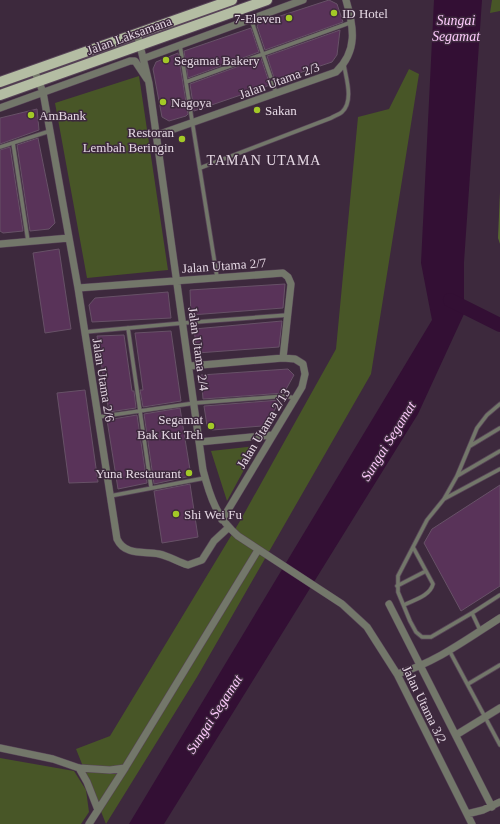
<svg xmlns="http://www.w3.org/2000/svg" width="500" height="824" font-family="Georgia,serif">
	<rect width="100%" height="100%" fill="#3d293d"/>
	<!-- green -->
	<path fill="#485627" d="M492,0H500V11L490,13Z
		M409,69L419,74L371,374L197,677L106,824L76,749L110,736L240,521L336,349L358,117L389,109Z
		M139,76L168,270L87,278L55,103Z
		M257,446L227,501L211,451Z
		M0,758L74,771L86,790L89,812L81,824H0Z"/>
	<!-- forest -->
	<path fill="#576631" d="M500,192V244L498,238Z"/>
	<!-- water -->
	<path fill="#330f34" d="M434,0H482L464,262V314L418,414L164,824H129L432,320L421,263Z"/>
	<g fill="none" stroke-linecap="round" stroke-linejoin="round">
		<!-- river -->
		<path stroke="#330f34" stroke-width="14" d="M450,300L500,325"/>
	</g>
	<!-- building -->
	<path fill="#593359" stroke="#675167" d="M329,0L337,4L343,22L265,50L257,26L259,23Z
		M251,28L259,52L188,78L184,51Z
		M340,30L337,55L332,62L275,81L267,56Z
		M178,53L188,114L186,116L169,121L162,117L153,69L156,62Z
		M261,58L270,85L194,111L190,84Z
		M37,109L39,130L0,144V118Z
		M38,138L55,223L49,229L30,231L17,145Z
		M10,147L23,231L3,233L0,231V150Z
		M59,249L71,329L45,333L33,253Z
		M285,284L283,308L191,315L190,290Z
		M168,292L171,318L92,322L89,305L95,298Z
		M282,321L279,347L197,353L194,329Z
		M171,331L181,401L143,407L140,390H143L135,333Z
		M124,335L132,391H134L136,408L109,412L97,336Z
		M288,369L294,375L284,393L203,399L201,375Z
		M85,390L98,482L69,483L57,393Z
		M280,400L268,422L262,426L212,430L207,426L204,406Z
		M180,408L191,476L154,484L144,414Z
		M137,415L147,483L118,489L107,420Z
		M190,484L198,537L162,543L154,491Z
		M500,485V586L461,611L424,543L432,529Z"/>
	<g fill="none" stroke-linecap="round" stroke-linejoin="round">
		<defs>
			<path id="lane" d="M251,19L276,93
				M180,45L217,277
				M186,82L352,22
				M13,143L28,241
				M0,147L50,131
				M200,168L331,118C334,116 340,114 342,112C354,101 346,78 344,65
				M128,328L151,487
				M85,332L183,323L288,315
				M98,417L195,403L285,396L295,398
				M470,446L500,428
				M457,476L500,451
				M110,496L205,478
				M444,499L500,469
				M397,586L426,571
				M404,605C414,600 430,596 433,584L413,547
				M472,613L431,637H422L416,632L410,621L398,592V576L427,520L444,499L457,476L477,428L487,415L500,404
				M480,630L472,613L500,595
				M449,650L500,745
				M468,684L500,665"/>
			<path id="street" d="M137,33L149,83L203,470C210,497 217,518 238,536L342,604L367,627L397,674L472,824
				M145,58L303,0
				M34,70L43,92L78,288L117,539C125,556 144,551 159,554C169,556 178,562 188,565L202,560L214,541L228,528
				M0,108L130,61H135L147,79
				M157,135L336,72C358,51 354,27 346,0
				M0,244L69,238
				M78,288L283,273L288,277L291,284L283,358
				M190,366L283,358L295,359L303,364L305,374L302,387L222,520
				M199,442L272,435
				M389,604L492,807
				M397,674C435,663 467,639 500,618
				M456,735L500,708
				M0,748L53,759L79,768L110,770L125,768
				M79,768L87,782L98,810
				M467,814L483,810L500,802
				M89,824L125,768L258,550"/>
			<path id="primary" d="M0,82L232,0
				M0,95L267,0"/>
		</defs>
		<!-- lane casing -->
		<use href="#lane" stroke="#584558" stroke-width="5"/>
		<!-- street casing -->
		<use href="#street" stroke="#584558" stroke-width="8"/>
		<!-- primary casing -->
		<use href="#primary" stroke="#584558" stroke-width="12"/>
		<!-- lane -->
		<use href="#lane" stroke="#73776a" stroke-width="3.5"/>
		<!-- street -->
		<use href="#street" stroke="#73776a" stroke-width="7"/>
		<!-- primary -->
		<use href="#primary" stroke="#b4bda3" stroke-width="10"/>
	</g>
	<!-- markers -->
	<g fill="#a3c927" stroke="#3d293d" stroke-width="1.5">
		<circle cx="334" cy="13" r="4"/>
		<circle cx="289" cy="18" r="4"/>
		<circle cx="166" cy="60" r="4"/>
		<circle cx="163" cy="102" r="4"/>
		<circle cx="257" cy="110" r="4"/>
		<circle cx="31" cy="115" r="4"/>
		<circle cx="182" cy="139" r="4"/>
		<circle cx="211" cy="426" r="4"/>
		<circle cx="189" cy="473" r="4"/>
		<circle cx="176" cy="514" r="4"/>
	</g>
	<g text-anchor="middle" stroke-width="3" stroke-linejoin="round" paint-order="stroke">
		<!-- poi labels -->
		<g font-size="13" fill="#e5d8e4" stroke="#3d293d" text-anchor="start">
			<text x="342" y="18">ID Hotel</text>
			<text x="281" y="23" text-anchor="end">7-Eleven</text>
			<text x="174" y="65">Segamat Bakery</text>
			<text x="171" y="107">Nagoya</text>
			<text x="265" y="115">Sakan</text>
			<text x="39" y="120">AmBank</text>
			<text x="174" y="137" text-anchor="end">Restoran<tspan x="174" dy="15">Lembah Beringin</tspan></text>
			<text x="203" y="424" text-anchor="end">Segamat<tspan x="203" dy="15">Bak Kut Teh</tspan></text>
			<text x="181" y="478" text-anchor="end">Yuna Restaurant</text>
			<text x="184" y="519">Shi Wei Fu</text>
		</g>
		<!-- street labels -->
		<g font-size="13" fill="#e5d8e4" stroke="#3d293d">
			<text transform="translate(129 35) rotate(-20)" y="5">Jalan Laksamana</text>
			<text transform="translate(279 80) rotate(-20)" y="5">Jalan Utama 2/3</text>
			<text transform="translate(224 265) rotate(-4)" y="5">Jalan Utama 2/7</text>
			<text transform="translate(199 349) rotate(82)" y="5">Jalan Utama 2/4</text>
			<text transform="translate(104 380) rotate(81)" y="5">Jalan Utama 2/6</text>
			<text transform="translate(263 428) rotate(-59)" y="5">Jalan Utama 2/13</text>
			<text transform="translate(425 704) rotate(64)" y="5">Jalan Utama 3/2</text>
		</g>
		<!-- water labels -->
		<g font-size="14" font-style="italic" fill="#fdcafc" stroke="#3d293d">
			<text x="456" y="25">Sungai<tspan x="456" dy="16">Segamat</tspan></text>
			<text transform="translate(388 441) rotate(-58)" y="5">Sungai Segamat</text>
			<text transform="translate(214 714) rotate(-57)" y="5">Sungai Segamat</text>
		</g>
		<!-- neighbourhood labels -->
		<g font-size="14" letter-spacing="1" fill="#e5d8e4" stroke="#3d293d">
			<text x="264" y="165">TAMAN UTAMA</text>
		</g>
	</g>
</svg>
